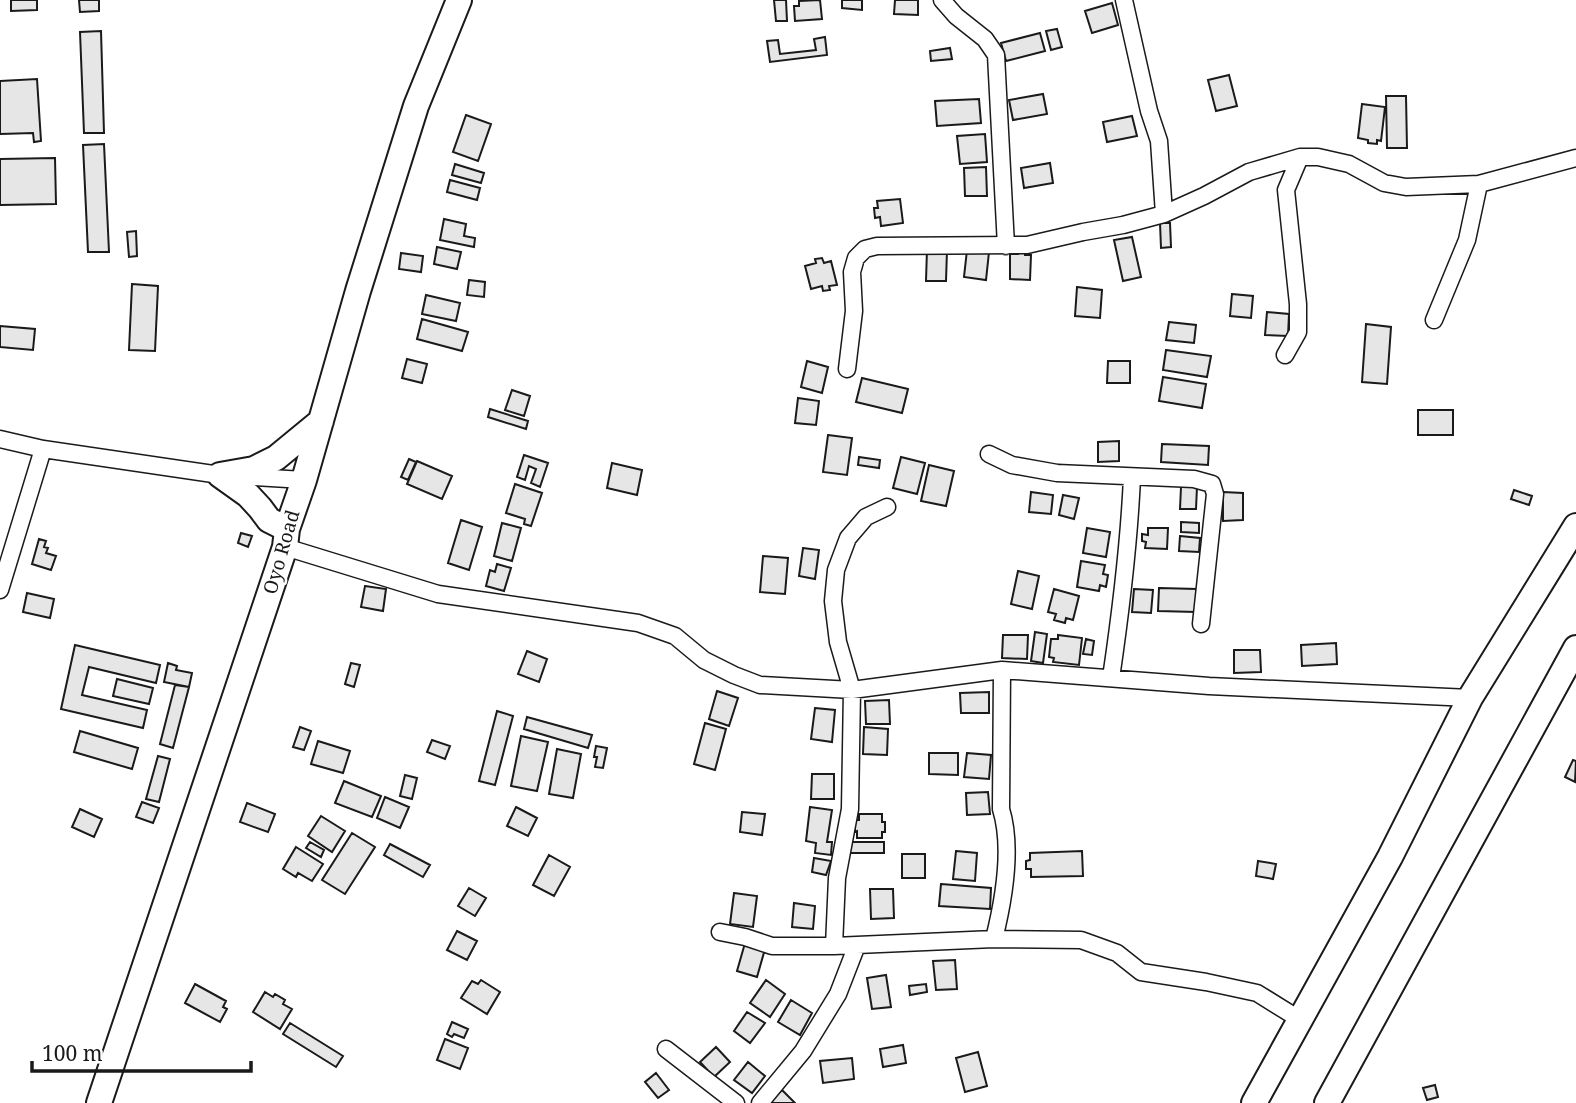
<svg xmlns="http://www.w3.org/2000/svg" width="1576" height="1103" font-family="'Noto Serif',serif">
	<rect width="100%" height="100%" fill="#fff"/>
	<!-- building -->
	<path fill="#e6e6e6" stroke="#1a1a1a" stroke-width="2" d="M11,0H37V10L11,11Z
		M79,0H99V11L80,12Z
		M774,0H786L787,21H776Z
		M820,0L822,19L795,21L794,6H799V1Z
		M842,0H862V10L842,8Z
		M895,0H918V15L894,14Z
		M1112,3L1118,25L1092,33L1085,11Z
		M1057,29L1062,47L1051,50L1046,31Z
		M101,31L104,133H84L80,32Z
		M1040,33L1045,51L1006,61L1001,43Z
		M825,37L827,55L770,62L767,41L778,40L780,54L816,50L814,39Z
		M950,48L952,59L931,61L930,51Z
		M1229,75L1237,106L1216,111L1208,80Z
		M37,79L41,141L34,142L33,133L0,134V81Z
		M1043,94L1047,114L1013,120L1009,100Z
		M1386,96H1406L1407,148H1387Z
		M979,99L981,123L937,126L935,101Z
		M1362,104L1385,107L1381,141L1377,140V144L1368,143V140L1358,138Z
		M466,115L491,124L478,161L453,152Z
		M1132,116L1137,136L1107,142L1103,122Z
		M985,134L987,162L960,164L957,136Z
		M104,144L109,252H88L83,145Z
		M55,158L56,204L0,205V159Z
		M1050,163L1053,183L1024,188L1021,168Z
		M455,164L484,173L481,183L452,175Z
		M986,167L987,196H965L964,168Z
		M450,180L480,188L477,200L447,192Z
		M900,199L903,223L881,226L880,217L875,218L874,208H878L877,201Z
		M444,219L466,224L464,236L475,238L474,247L440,240Z
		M1160,223H1170L1171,247L1161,248Z
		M136,231L137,256L129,257L127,232Z
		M1132,237L1141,277L1123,281L1114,240Z
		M437,247L461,252L457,269L434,264Z
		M927,249L947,250L946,281H926Z
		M967,250L989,252L986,280L964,277Z
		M1018,251H1025V255H1031L1030,280L1010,279V254H1018Z
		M401,253L423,256L421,272L399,269Z
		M822,258L824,263L831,261L837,285L829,286L830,290L823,291L822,286L811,289L805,266L816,263L815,259Z
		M469,280L485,282L484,297L467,295Z
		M132,284L158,286L155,351L129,350Z
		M1077,287L1102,290L1100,318L1075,316Z
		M1232,294L1253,296L1251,318L1230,316Z
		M426,295L460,303L456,321L422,314Z
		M1267,312L1289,314L1288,336L1265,335Z
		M422,319L468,332L462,351L417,339Z
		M1169,322L1196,325L1194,343L1166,340Z
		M1366,324L1391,327L1387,384L1362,382Z
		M0,326L35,329L33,350L0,347Z
		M1166,350L1211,356L1207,377L1163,370Z
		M407,359L427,364L422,383L402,378Z
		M807,361L828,367L822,393L801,387Z
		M1108,361H1130V383H1107Z
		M1163,377L1206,384L1202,408L1159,401Z
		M862,378L908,389L902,413L856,402Z
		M512,390L530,396L524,416L505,410Z
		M798,398L819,401L816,425L795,423Z
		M490,409L528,421L526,429L488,417Z
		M1418,410H1453V435H1418Z
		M828,435L852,438L847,475L823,472Z
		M1119,441V461L1098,462V442Z
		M1162,444L1209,446L1208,465L1161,462Z
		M524,455L548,463L540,487L531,483L536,469L529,466L525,480L517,477Z
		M859,457L880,460L879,468L858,465Z
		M901,457L925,463L917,494L893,488Z
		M409,459L416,462L408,480L401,477Z
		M417,461L452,476L442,499L407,484Z
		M612,463L642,470L637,495L607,488Z
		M929,465L954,471L946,506L921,501Z
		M515,484L542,493L531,526L524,524L525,519L506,513Z
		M1181,487H1197L1196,509H1180Z
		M1514,490L1532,496L1529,505L1511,499Z
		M1031,492L1053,495L1051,514L1029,512Z
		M1223,492L1243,493V520L1223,521Z
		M1063,495L1079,498L1074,519L1059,515Z
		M461,520L482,527L469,570L448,563Z
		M1181,522L1199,523V533L1181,532Z
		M502,523L521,528L512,561L494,556Z
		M1087,528L1110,532L1106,557L1083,553Z
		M1148,528H1168L1167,549L1145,548L1146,542L1142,541V534L1148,535Z
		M241,533L252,536L248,547L238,543Z
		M1180,536L1200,538L1199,552L1179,551Z
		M39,539L46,541L44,547L48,548L46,553L56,556L51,570L32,564Z
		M803,548L819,550L815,579L799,576Z
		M763,556L788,558L785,594L760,592Z
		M1081,561L1105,565L1103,574L1108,575L1106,587L1100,585L1099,591L1077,587Z
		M497,564L511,568L504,591L486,586L490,570L495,572Z
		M1018,571L1039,576L1032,609L1011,604Z
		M365,586L386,589L383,611L361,607Z
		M1159,588L1197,589L1196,612L1158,611Z
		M1054,589L1079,596L1073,620L1066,618L1065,623L1054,620L1056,614L1048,612Z
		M1134,589L1153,590L1151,613L1132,612Z
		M27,593L54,599L50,618L23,612Z
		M1035,632L1047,634L1043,663L1031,661Z
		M1003,635H1028L1027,659L1002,658Z
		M1058,635L1082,638L1079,665L1053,662L1054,658L1049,657L1051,639H1058Z
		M1086,639L1094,641L1092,655L1083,654Z
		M1336,643L1337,664L1302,666L1301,645Z
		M75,645L160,665L156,683L89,667L82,695L147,710L143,728L61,709Z
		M1234,650H1260L1261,672L1234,673Z
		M527,651L547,659L539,682L518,674Z
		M168,663L177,666L176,670L192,673L189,687L164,682Z
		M351,663L360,665L354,687L345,684Z
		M117,679L153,688L149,704L113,696Z
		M175,685L189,687L173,748L160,744Z
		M717,691L738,698L729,726L709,719Z
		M989,692V713H961L960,693Z
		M889,700L890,724H866L865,701Z
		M815,708L835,710L832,742L811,739Z
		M497,711L513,716L495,785L479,781Z
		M527,717L592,735L588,748L524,729Z
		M705,723L726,729L715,770L694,764Z
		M300,727L311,731L304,750L293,747Z
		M864,727L888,729L887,755L863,754Z
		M80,731L138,748L132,769L74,752Z
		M521,736L548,742L537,791L511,786Z
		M432,740L450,746L445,759L427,752Z
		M318,741L350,751L343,773L311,764Z
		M596,746L607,748L603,768L595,767L597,757H594Z
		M557,749L581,754L573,798L549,794Z
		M929,753H958V775L929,774Z
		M967,753L991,755L989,779L964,777Z
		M158,756L170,759L159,802L146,799Z
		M1573,760L1576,761L1575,782L1565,777Z
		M812,774H834V799H811Z
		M405,775L417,778L412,799L400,796Z
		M344,781L381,796L372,817L335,803Z
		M988,792L990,814L967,815L966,793Z
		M385,797L409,807L400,828L377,818Z
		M142,802L159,808L153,823L136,817Z
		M247,803L275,814L268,832L240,822Z
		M516,807L537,818L528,836L507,826Z
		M810,807L832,810L827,842H832L831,855L815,853L816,843L806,841Z
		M80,809L102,819L94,837L72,827Z
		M742,812L765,814L762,835L740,832Z
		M859,814H882V822H885V832H882V838H857V831L855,832V820H859Z
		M321,816L345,831L332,852L308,836Z
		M352,833L375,847L345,894L322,880Z
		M310,842L324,850L321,857L306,848Z
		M850,842H884V853H850Z
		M390,844L430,865L423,877L384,855Z
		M296,847L323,864L312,881L298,873L296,877L283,869Z
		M956,851L977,853L975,881L953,879Z
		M1082,851L1083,876L1031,877V869H1026V861L1030,860V853Z
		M902,854H925V878H902Z
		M549,855L570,867L554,896L533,885Z
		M814,858L831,861L826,875L812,872Z
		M1258,861L1276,864L1273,879L1256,876Z
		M941,884L991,888L990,909L939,906Z
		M469,888L486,898L475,916L458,906Z
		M870,889H893L894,918L871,919Z
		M734,893L757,896L753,927L730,924Z
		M794,903L815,906L813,929L792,927Z
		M457,931L477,941L467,960L447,950Z
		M745,943L765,949L757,977L737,971Z
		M955,960L957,989L936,990L933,961Z
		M886,975L891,1007L872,1009L867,978Z
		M481,980L500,992L487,1014L461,998L472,981L478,984Z
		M766,980L785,994L770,1017L750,1003Z
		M195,984L226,1001L223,1007L227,1009L220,1022L185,1003Z
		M926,984L927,992L910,995L909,986Z
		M265,992L273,997L275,994L285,1000L283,1004L292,1009L280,1029L253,1012Z
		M791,1000L812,1013L800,1035L778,1022Z
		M747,1012L765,1023L750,1043L734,1031Z
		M452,1022L468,1029L464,1038L454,1034L452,1037L447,1034Z
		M290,1023L343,1056L336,1067L283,1034Z
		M445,1039L468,1048L460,1069L437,1060Z
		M903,1045L906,1063L883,1067L880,1049Z
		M716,1047L730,1062L714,1077L700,1062Z
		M978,1052L987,1086L965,1092L956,1058Z
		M852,1058L854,1079L823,1083L820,1061Z
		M748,1062L765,1076L752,1093L734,1080Z
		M656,1073L669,1090L658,1098L645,1082Z
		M1435,1085L1438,1097L1427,1100L1423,1088Z
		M782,1090L795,1103H768Z"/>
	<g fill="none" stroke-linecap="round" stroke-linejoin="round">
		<defs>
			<path id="minor" d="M942,0L956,16L985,39L996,55L1006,246
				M1124,0L1149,111L1159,141L1164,214
				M1434,320L1467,240L1479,184
				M1285,355L1298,332V304L1286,190L1300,157
				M847,369L854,311L852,272L856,258L865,249L877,246L1027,245L1083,232L1123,225L1164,214L1204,196L1249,172L1300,157H1318L1349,164L1384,183L1406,187L1479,184L1576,158
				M0,439L43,449L220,475L304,480
				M989,454L1012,465L1057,473L1194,479L1212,484L1215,494L1201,624
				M285,547L438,594L638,623L675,636L704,660L734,675L760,685L852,690L1002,670L1209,686L1470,698
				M0,590L43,449
				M1111,678C1121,610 1129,545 1132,477
				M720,932L745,937L772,946H834L994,939L1081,940L1117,953L1141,972L1206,982L1257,993L1299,1019
				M994,939C1004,899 1013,848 1001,809L1002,670
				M834,946L837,878L850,809L852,690L838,642L833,601L836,570L848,538L866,517L887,507
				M666,1049L736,1103
				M760,1103L803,1051L838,994L857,945"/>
			<path id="highway" d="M220,475L254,469L276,458L321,421
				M220,475L248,495L260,508L269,520L287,529
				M99,1103L285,547L287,529L304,480L358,291L416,106L459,0
				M1254,1103L1390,857L1470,698L1576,526
				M1327,1103L1576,648"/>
		</defs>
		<!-- minor casing -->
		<use href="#minor" stroke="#1a1a1a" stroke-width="19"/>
		<!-- highway casing -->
		<use href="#highway" stroke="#1a1a1a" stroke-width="28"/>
		<!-- minor -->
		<use href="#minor" stroke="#fff" stroke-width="16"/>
		<!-- highway -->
		<use href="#highway" stroke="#fff" stroke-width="24"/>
	</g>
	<g text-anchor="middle" stroke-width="5" stroke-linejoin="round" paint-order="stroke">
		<!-- street labels -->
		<g font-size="19" fill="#1a1a1a" stroke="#fff">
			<text transform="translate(281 552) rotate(-74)" y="7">Oyo Road</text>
		</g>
	</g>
	<!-- scale -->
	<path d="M32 1061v10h219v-10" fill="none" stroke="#1a1a1a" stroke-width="3.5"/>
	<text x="42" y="1061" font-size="21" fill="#1a1a1a" stroke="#ffffff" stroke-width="5" paint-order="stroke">100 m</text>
</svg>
